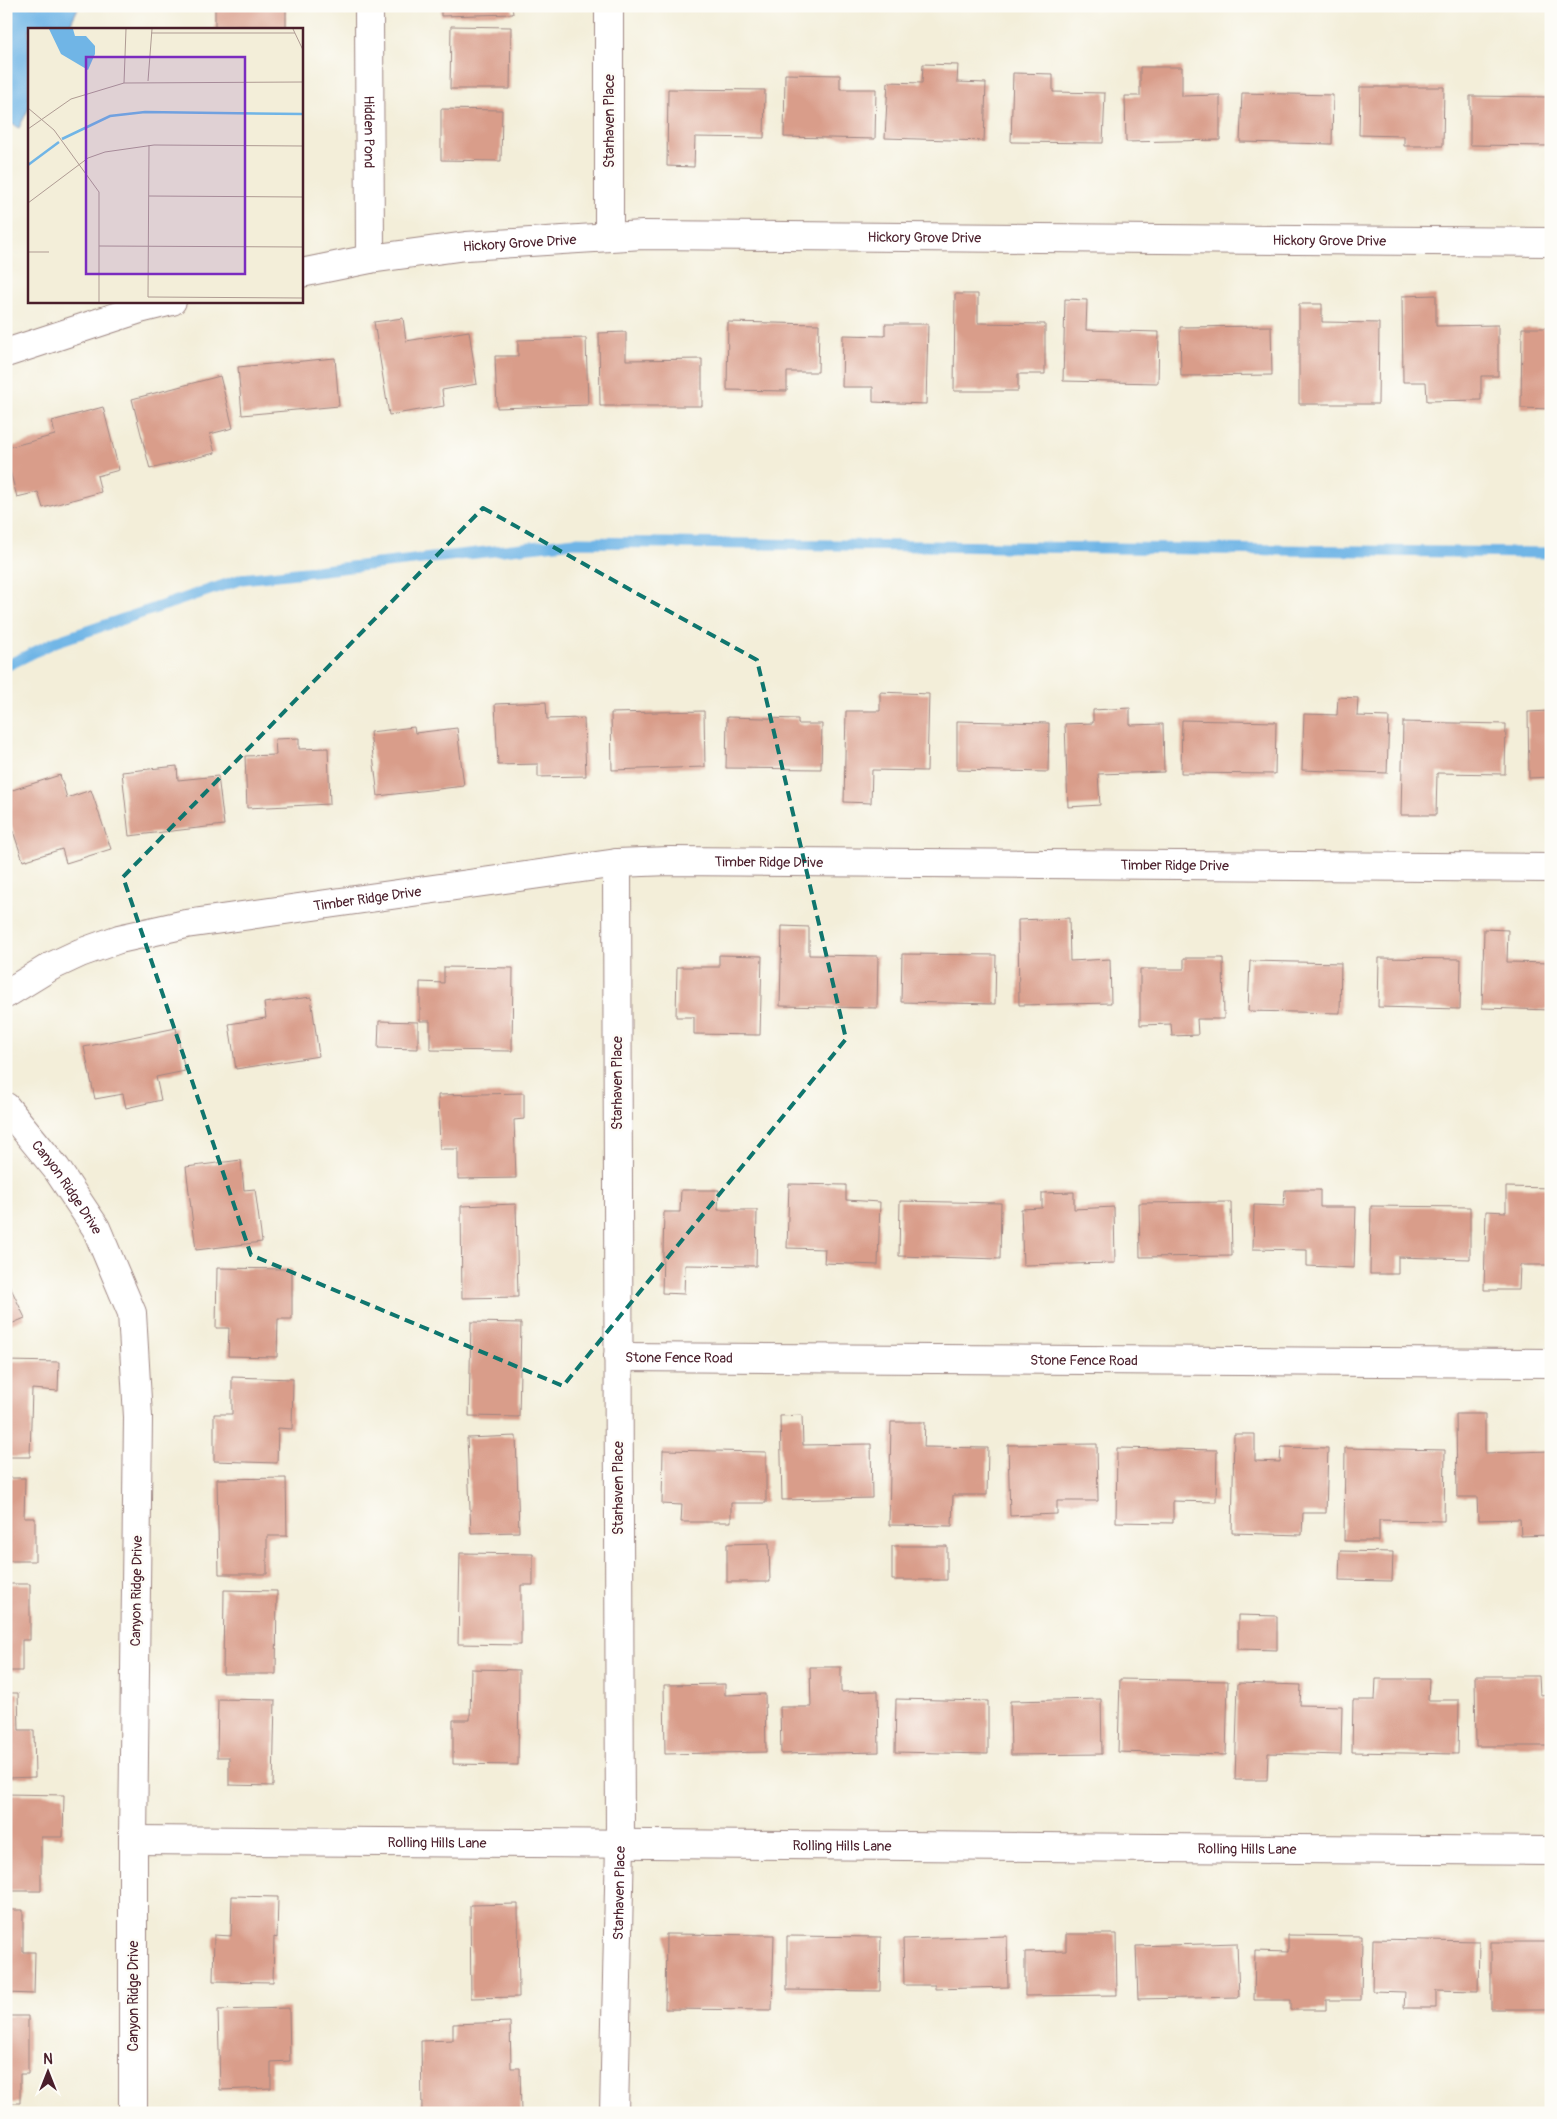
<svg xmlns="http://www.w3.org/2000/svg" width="1557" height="2119" font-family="Pangolin,sans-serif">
	<rect width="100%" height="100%" fill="#fdfcf7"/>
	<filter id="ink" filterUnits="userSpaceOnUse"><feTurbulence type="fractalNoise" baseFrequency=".02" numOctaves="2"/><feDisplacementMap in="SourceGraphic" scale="10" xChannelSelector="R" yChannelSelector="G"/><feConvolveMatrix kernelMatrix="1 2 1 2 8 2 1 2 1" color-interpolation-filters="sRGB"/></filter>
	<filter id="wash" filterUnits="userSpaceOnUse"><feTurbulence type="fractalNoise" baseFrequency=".0096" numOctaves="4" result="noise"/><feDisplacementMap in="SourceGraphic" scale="20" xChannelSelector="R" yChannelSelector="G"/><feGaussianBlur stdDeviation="1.12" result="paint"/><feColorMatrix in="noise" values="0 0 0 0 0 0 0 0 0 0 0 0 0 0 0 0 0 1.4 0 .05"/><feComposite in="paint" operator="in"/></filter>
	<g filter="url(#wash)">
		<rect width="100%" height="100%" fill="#f3eed9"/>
		<!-- water -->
		<path fill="#70b5e6" stroke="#5d6a88" d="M6,6H79L68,29H29V108L19,128L6,121Z"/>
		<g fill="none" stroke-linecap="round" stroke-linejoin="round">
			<!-- stream -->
			<path stroke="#70b5e6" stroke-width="11" d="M6,666L55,642L242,579L575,542L1551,553"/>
		</g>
		<g id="blocks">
			<!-- building -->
			<path fill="#d99d8a" d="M215,6H286V29H215Z
				M441,6H512L513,14L441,16Z
				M451,26L511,27L510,89H450Z
				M923,64L958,65L957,82L986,83L984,141L885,138L888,82L922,83Z
				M1140,67H1182V96L1220,95V140L1126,142L1125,96H1140Z
				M1013,73L1053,74V92L1105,93L1103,143L1011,142Z
				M785,74L840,75V89H876L875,139L784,137Z
				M1360,87H1444L1443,146H1404V136L1359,135Z
				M668,89L765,90L764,138L695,137L694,167L667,166Z
				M1242,93L1333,95L1332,144L1240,142Z
				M1470,96L1551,97V146L1470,145Z
				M441,109L502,110L501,161L441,160Z
				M955,294H978V323L1045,324V374H1018V391H954Z
				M1436,295V326L1498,325V376H1481V400L1427,401L1426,382H1403L1402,296Z
				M1065,299L1087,300L1086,330L1159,332L1158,383L1063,381Z
				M1299,304H1322V322L1379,323L1378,404H1299Z
				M403,318L406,341L469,331L477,384L442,390L444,406L389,415L374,322Z
				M728,322L819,324L818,372H787V391L727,390Z
				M885,324H928L926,404L873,402V387H842L843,335L885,336Z
				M1271,326L1272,375L1181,376L1180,327Z
				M1522,328H1551V409L1521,408Z
				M626,332V360L702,359V406H600L599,333Z
				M586,338L588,405L497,408L495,356H518V340Z
				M335,358L339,406L242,415L238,367Z
				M220,376L233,428L210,434L215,453L150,469L132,399Z
				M103,407L119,470L97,476L101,492L43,508L38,492L17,497L6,456V448L55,435L52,421Z
				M880,692L929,694L927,771L872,770L871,803L844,802L846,711H880Z
				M1338,697L1358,698L1357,716L1389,717L1387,773L1302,770L1304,714L1337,715Z
				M546,702L547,719L584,718L586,776L538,777V764L498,765L495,704Z
				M1130,708V725L1163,724L1164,772L1098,774L1100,805L1068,807L1065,724L1093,723V710Z
				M704,711L705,767L612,770L611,713Z
				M1551,711V777L1529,778L1528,712Z
				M727,717L798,719V724H822L821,769L726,768Z
				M1182,720L1276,722L1275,774L1181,773Z
				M957,721L1049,723L1048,772L957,770Z
				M1403,722L1506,724L1505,774L1437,773L1436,815H1401Z
				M414,727L415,733L457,728L464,786L378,796L370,732Z
				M299,738V749L328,748L330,804L247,808L245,756L276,755L275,739Z
				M177,766L178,780L218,776L224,825L129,836L122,772Z
				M60,775L67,798L91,790L111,849L66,863L62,849L23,861L6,810V792Z
				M1069,918L1070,961L1110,959L1111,1003L1019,1005L1018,920Z
				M782,926L809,927V955L878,956L877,1008L780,1006Z
				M1484,929L1508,930L1507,962L1551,963V1010L1482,1008Z
				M902,954L996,955L995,1004L901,1002Z
				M719,955L762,956L760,1035L694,1034V1017H676L677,967H719Z
				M1184,958H1223L1224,1019H1197L1198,1035L1172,1036L1171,1024L1140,1025V969H1184Z
				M1379,958L1461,959L1460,1009L1378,1007Z
				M1250,961L1341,963L1340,1013L1248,1011Z
				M444,967L513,968L512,1051L430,1050V1021H420V982L444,983Z
				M311,997L319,1056L236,1069L229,1024L266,1018L264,1003Z
				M379,1021L418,1022V1049L378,1048Z
				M176,1028L185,1071L156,1077L161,1100L126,1108L123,1094L95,1099L84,1047Z
				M524,1093V1119L514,1120L516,1178L458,1179V1149H440L438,1095Z
				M241,1160L244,1190L255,1189L262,1242L196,1250L186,1167Z
				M789,1184L846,1185V1200L880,1202L878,1265L824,1263L825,1249L787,1248Z
				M1506,1187L1551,1188V1265H1520L1519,1290H1484L1486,1211L1506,1212Z
				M681,1190H719L718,1210H757L756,1266L685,1265L684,1294L662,1293L664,1212H680Z
				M1285,1190H1320V1207H1356L1354,1268L1307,1266V1250L1253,1249L1254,1205L1284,1206Z
				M1074,1192V1209L1114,1207L1115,1263L1023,1265L1021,1209L1042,1208V1193Z
				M900,1201L1001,1203L1000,1259L899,1256Z
				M1231,1202L1232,1256L1140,1257L1139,1203Z
				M516,1204L518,1297L462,1298L461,1206Z
				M1371,1206L1470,1207V1259L1398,1257V1274H1370Z
				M217,1268L292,1269V1319H278L277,1357L228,1356L229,1328H216Z
				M6,1278L25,1318L6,1326Z
				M471,1322L521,1323L519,1417L469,1416Z
				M6,1361L59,1362L58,1391L32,1389L30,1457H6Z
				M232,1377L293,1379L292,1429L278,1428L277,1463L214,1461V1414H232Z
				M1456,1414H1485V1453L1551,1451V1535L1521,1536L1520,1519L1478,1520L1477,1497H1457Z
				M802,1415L803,1445L871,1444L872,1498L782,1500L780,1416Z
				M891,1422H925L924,1447L988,1448L987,1495H953L952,1526L889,1525Z
				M1234,1434H1255V1461L1280,1462L1281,1447L1328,1448L1326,1513H1303L1302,1535L1232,1533Z
				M516,1436L519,1532L471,1533L467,1438Z
				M1097,1444L1098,1501H1057V1514L1010,1516L1008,1445Z
				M1117,1448L1217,1450L1216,1502L1173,1501V1523L1116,1522Z
				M1345,1448L1445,1450L1444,1521L1379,1520V1541H1344Z
				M663,1450L766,1452V1503H731V1522H681L682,1505L662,1504Z
				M6,1478H25L24,1518H35V1561H6Z
				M286,1478L287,1536H267V1574H219L217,1479Z
				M769,1543L770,1582H727V1544Z
				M892,1546H947V1580H892Z
				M1340,1551L1393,1552L1392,1581L1339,1580Z
				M460,1553L533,1554V1585H521V1645L458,1644Z
				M6,1584H30V1640H22V1671H6Z
				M224,1590L277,1591L276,1674H223Z
				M1238,1615L1277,1616V1650L1238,1649Z
				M810,1667H841V1692L878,1691L879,1752L781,1754L780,1707H811Z
				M471,1669L519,1670L518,1765L453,1764V1720H470Z
				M1475,1676H1539L1540,1695L1551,1694V1746H1476Z
				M1120,1679L1228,1681L1226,1755L1118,1752Z
				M1376,1679H1429L1428,1700H1459L1458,1754L1352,1752L1353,1700H1375Z
				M1238,1683L1301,1685L1300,1705L1342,1706L1341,1755L1268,1753L1267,1780H1235Z
				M725,1684V1695L765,1694L766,1752L665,1754L664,1685Z
				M6,1693H18L19,1730H34L35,1777L6,1778Z
				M218,1699L275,1700L273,1786L229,1785V1757H217Z
				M896,1699L988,1701V1754L895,1752Z
				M1101,1699L1102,1754L1011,1755L1010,1701Z
				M6,1794L64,1795L63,1837H41V1891H6Z
				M232,1896L278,1897L277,1938L274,1937L273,1982L213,1981L214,1935L231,1936Z
				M518,1904L519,1997L471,1998L470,1905Z
				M6,1910H23V1952H35L34,1994L6,1993Z
				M666,1934L774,1935L772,2010L665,2009Z
				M1066,1934H1116L1117,1995L1025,1996V1952L1066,1951Z
				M1288,1935L1362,1936L1361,2000H1326V2010H1291V2000H1254L1255,1951L1288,1952Z
				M787,1936L881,1937L880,1991L787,1990Z
				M1007,1936L1008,1987L935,1989V1985H904L903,1939Z
				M1373,1939L1479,1941L1478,1991L1436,1990V2008H1404L1405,1992L1372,1991Z
				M1491,1942H1551V2009H1491Z
				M1237,1943L1239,1997L1138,1999L1136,1946Z
				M289,2008L290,2061L271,2062V2088L220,2090L218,2010Z
				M6,2016H28V2074H20V2103H6Z
				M510,2022L511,2068H520L521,2113H422L421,2041L453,2040V2024Z"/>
		</g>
	</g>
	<g filter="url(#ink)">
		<use href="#blocks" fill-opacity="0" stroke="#9e8682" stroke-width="1"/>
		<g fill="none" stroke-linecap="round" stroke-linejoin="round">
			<defs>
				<g id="street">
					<path id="s1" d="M369,6L370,259"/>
					<path d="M609,6V236"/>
					<path id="s2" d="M301,273L370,259L466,246L643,235L1551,242"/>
					<path d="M6,353L140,309L172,301"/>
					<path id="s3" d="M6,994L50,967L80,953L119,939L186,924L617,863L670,861L1551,868"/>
					<path id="s4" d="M6,1107L56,1168L96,1228L132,1313L138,1417L133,1840V2113"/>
					<path id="s5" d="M618,1357L1551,1363"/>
					<path id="s6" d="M133,1840L1551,1851"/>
					<path id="s7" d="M614,2113L620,1843L617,863"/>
				</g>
			</defs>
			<!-- street casing -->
			<use href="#street" stroke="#9e8682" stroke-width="30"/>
			<!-- street -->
			<use href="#street" stroke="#fff" stroke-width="28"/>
		</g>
	</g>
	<!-- marked area -->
	<path fill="none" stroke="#0f766e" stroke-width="4" stroke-dasharray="10 6" stroke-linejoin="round" d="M483,508L757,660L846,1039L563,1386L251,1255L123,877Z"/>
	<g text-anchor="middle" stroke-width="5" stroke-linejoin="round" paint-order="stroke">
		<!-- street labels -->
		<g font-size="14" fill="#4a1f2b" stroke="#fdfcf7">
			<text transform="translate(609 121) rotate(-90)" y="5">Starhaven Place</text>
			<text dy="5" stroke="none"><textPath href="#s1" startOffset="126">Hidden Pond</textPath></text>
			<text dy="5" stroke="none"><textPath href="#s2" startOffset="626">Hickory Grove Drive</textPath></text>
			<text dy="5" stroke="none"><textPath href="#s2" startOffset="1031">Hickory Grove Drive</textPath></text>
			<text dy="5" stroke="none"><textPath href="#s2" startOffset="221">Hickory Grove Drive</textPath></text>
			<text dy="5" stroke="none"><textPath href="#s3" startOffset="782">Timber Ridge Drive</textPath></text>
			<text dy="5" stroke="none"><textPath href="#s3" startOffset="1188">Timber Ridge Drive</textPath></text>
			<text dy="5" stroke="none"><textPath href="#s3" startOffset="378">Timber Ridge Drive</textPath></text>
			<text transform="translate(617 1083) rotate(-90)" y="5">Starhaven Place</text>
			<text dy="5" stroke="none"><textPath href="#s4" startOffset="101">Canyon Ridge Drive</textPath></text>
			<text dy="5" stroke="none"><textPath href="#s5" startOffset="61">Stone Fence Road</textPath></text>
			<text dy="5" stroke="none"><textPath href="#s5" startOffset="466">Stone Fence Road</textPath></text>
			<text transform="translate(618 1488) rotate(-90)" y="5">Starhaven Place</text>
			<text transform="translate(136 1591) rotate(-89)" y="5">Canyon Ridge Drive</text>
			<text dy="5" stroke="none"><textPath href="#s6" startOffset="304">Rolling Hills Lane</textPath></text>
			<text dy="5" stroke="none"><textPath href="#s6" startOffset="709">Rolling Hills Lane</textPath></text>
			<text dy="5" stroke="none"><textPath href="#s6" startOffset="1114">Rolling Hills Lane</textPath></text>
			<text dy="5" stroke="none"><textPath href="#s7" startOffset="220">Starhaven Place</textPath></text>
			<text transform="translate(133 1996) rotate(-90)" y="5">Canyon Ridge Drive</text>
		</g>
	</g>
	<!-- overview -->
	<g transform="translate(28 28)">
		<rect width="275" height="275" fill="#f3eed9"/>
		<path d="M21,1H45L47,8H58L67,18V26L60,42L33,26Z" fill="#70b5e6"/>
		<path fill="none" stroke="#70b5e6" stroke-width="2.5" d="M34,111L82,88L117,84L275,86M0,137L31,114"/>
		<path fill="none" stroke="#af9b93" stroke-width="1" d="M265,1L275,22M123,5H267M120,53L124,1M96,55L98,1M0,80L26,102L71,164V274M0,101L43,71L96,55L275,54M121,117L120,269L275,270M121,168L275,169M0,175L60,130L77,124L126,117L275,118M71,218L275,219M0,224H21"/>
		<path fill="#7b2cbf" fill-opacity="0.15" stroke="#7b2cbf" stroke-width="2.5" d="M58,29H217V246H58Z"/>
		<rect width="275" height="275" fill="none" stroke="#4a1f2b" stroke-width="2.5"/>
	</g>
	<!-- margin -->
	<rect width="1557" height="2119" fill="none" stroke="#fdfcf7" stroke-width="25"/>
	<!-- north arrow -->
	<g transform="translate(48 2072)" stroke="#fdfcf7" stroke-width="4" paint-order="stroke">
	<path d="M0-4L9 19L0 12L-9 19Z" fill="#4a1f2b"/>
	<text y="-8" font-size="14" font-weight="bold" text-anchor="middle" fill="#4a1f2b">N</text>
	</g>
</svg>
